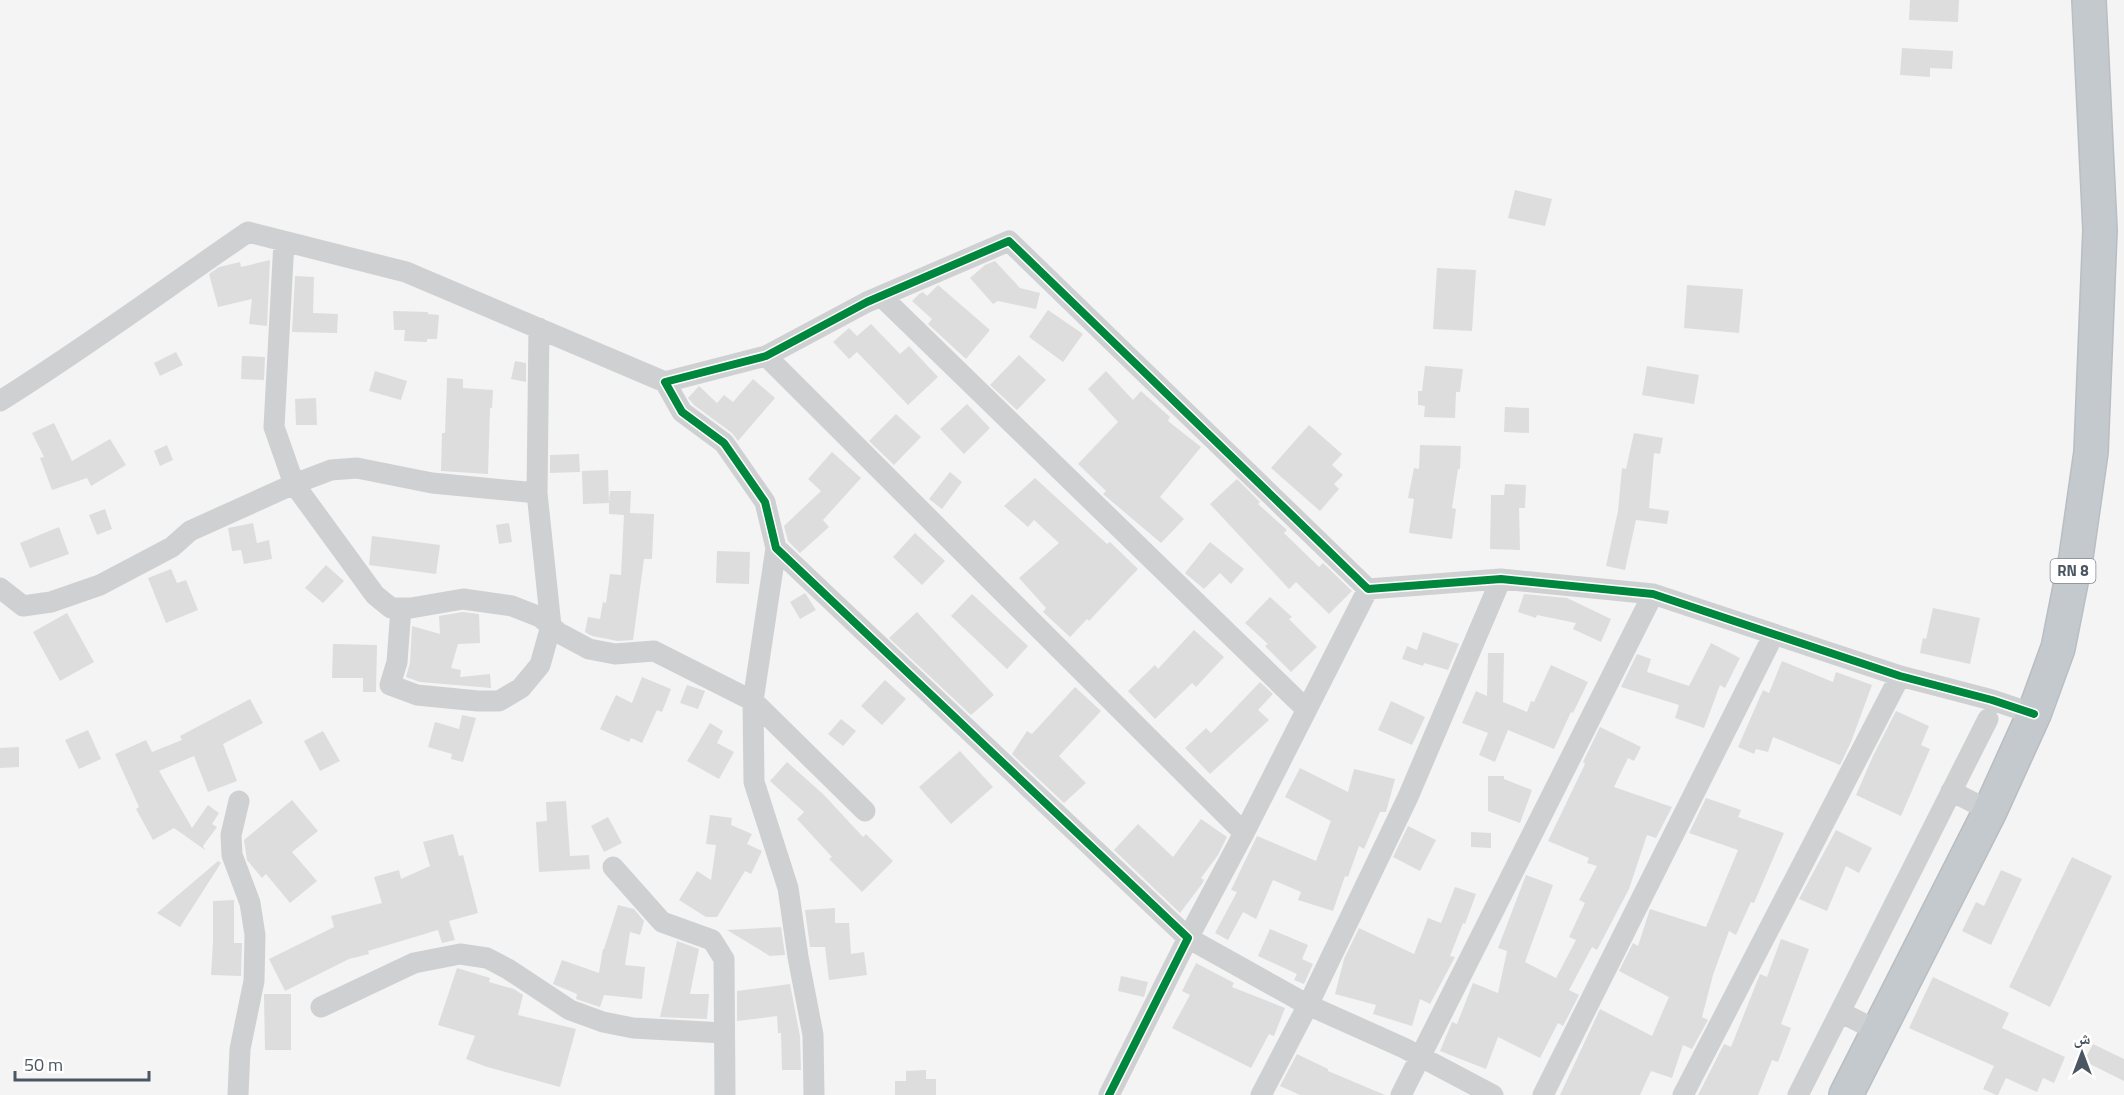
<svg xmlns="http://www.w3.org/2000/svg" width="2124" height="1095" font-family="'Titillium Web','Noto Naskh Arabic',sans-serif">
	<rect width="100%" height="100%" fill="#f4f4f4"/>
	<!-- building -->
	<path fill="#ddddde" d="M1910,0H1959L1958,22L1909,20Z
		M1902,48L1953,51L1952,69L1930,68V77L1900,75Z
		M1515,190L1552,199L1545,226L1508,218Z
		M270,260L267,326L249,324L252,299L218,307L209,274L219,267L240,262L241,267Z
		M995,261L1020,288L1040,293L1036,309L998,301L993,304L970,278L985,265Z
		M1437,268L1476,270L1472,331L1433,329Z
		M295,276L314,277L313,313L338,314L337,333L292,332Z
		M938,285L990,330L966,359L928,324L932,319L912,301L919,294L923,292L927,296Z
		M1687,285L1743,289L1739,333L1684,328Z
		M1048,310L1083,334L1063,362L1029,337Z
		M393,311L428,312V314L439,315L437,339H427V342L404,341L405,330H394Z
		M871,324L900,354L909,346L938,377L908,405L857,352L849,359L833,342L849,328L857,336Z
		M176,352L183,365L160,376L154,363Z
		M1019,355L1046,380L1017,410L990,385Z
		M242,356L265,357L264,380L241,379Z
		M515,361L526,363V382L511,379Z
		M1425,366L1463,369L1460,392H1456L1455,418L1424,417L1425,406L1418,405V391H1422Z
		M1647,366L1699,375L1694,404L1642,395Z
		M375,371L407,381L401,400L369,391Z
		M1106,371L1133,400L1141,391L1170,417L1168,421L1201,447L1160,497L1184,519L1161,543L1103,494L1106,491L1078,464L1118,422L1088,389Z
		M447,378L463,379V388L493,390L492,408H490L488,474L441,471L442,433H445Z
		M753,379L775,398L738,441L732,433L694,405L688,398L699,386L717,403L724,395L733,402Z
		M316,398L317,425H296L295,399Z
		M967,404L990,428L964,454L940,429Z
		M1505,407L1529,408V433L1504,432Z
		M896,414L921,437L894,465L869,441Z
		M54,423L72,461L110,439L126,465L91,486L87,478L52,490L40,458L44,457L32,433Z
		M1309,425L1342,454L1332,465L1343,475L1334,484L1339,489L1320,511L1271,468Z
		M1634,433L1663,438L1660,454L1654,453L1649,508L1669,511L1667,524L1636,520L1625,570L1606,566L1618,511L1622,468L1626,469Z
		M167,445L173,460L160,466L154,451Z
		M1420,445L1461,446L1460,469H1458L1452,508L1456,509L1452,539L1409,533L1414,499L1408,498L1414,468L1419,469Z
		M832,452L861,478L823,520L829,527L800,553L788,541L784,526L821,491L808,479Z
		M579,454L580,472L550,473V455Z
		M608,470L609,503L610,491H631L630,513L654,514L652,559H644L633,640L618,641L592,636L585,632L588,617L600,619L603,602L606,603L610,574L621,575L624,515L609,514V503L583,504L582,471Z
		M950,472L962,482L942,509L929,499Z
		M1035,478L1107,544L1110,542L1138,569L1089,621L1087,619L1070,637L1043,612L1046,608L1019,578L1059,543L1034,520L1028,527L1004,506Z
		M1237,479L1260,502L1258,504L1287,530L1284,533L1319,567L1323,563L1352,591L1329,614L1296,582L1289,589L1210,504Z
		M1505,484L1526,485L1525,508H1519L1520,550L1490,549L1491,495H1504Z
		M105,509L112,529L97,535L89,515Z
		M253,523L257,543L269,540L272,559L244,564L241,550L232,551L228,528Z
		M509,523L512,542L499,544L496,525Z
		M59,527L69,554L30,568L20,543Z
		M915,533L945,561L922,585L893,557Z
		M372,536L440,545L436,574L369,565Z
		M1210,542L1244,569L1231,584L1220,573L1204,589L1185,573Z
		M717,551L750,552L749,584L716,583Z
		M326,565L344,581L323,603L305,588Z
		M171,569L177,583L186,580L198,610L166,623L148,578Z
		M805,593L816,610L800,619L790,602Z
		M972,594L1028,646L1007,669L951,616Z
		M1524,594L1567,598L1611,619L1601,642L1573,629L1576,623L1537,615L1536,618L1518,612Z
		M1270,597L1292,617L1289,619L1317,647L1291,672L1265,646L1268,644L1245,623Z
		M1933,608L1980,618L1970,664L1920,653L1923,638L1926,639Z
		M463,612L479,614L480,643L458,644L451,668L461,670L460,677L490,674L491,688L420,682L406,677L410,663L412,626L440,634L439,616Z
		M917,612L994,695L971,715L889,638Z
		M67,613L94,662L60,681L33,632Z
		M1194,630L1224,657L1196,687L1192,683L1155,719L1128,691L1155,665L1158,669Z
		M1423,632L1459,644L1448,670L1424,663L1423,666L1402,659L1407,646L1417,650Z
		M1711,643L1740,658L1725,688L1720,685L1704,728L1675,718L1679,705L1621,687L1637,654L1651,659L1647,672L1689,686Z
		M333,644L377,645L376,692H363V678H332Z
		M1488,653H1504L1503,702L1527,712L1531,701L1534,702L1551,665L1588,682L1573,713L1571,712L1554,749L1508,730L1495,762L1479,755L1488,733L1462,723L1476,691L1487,696Z
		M1782,661L1833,682L1836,672L1872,685L1851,742L1840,765L1773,737L1768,752L1756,749L1754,754L1738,747L1763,690L1769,693Z
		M642,677L671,689L662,712L657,710L642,743L631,738L629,742L600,729L616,695L632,703Z
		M885,680L906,699L882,725L861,706Z
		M1260,682L1273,694L1258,710L1269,720L1210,774L1185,748L1206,728L1211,733L1218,726Z
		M687,685L705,691L698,709L680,703Z
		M1075,687L1101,711L1059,756L1086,783L1064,803L1012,754L1027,731L1032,734Z
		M250,699L263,723L223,744L237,781L208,792L194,756L159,771L192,828L208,805L219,813L212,824L217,827L203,846L205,850L174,828L153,840L136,809L139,807L115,754L146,740L152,752L182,740L180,736Z
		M1391,701L1425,717L1412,745L1378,730Z
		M1896,711L1929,726L1921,745L1930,749L1901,816L1856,795L1873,756Z
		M462,715L476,718L463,762L451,759L452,754L428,747L435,722L459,729Z
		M841,719L856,731L843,746L828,734Z
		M710,723L723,731L717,743L734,752L719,779L687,761Z
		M1600,727L1641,747L1634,761L1628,758L1614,787L1672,807L1656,838L1647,835L1629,889L1597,950L1592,947L1569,990L1579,995L1563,1026L1558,1023L1540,1058L1498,1037L1486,1069L1440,1051L1452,1022L1457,1024L1473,983L1498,993L1507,951L1498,948L1526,875L1553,885L1525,962L1556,978L1576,940L1569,937L1585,903L1579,900L1597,866L1587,863L1589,858L1548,841L1585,764L1583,762Z
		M88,730L101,759L79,769L65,740Z
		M323,731L340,761L320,771L304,741Z
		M19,747V767L0,768V748Z
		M960,751L993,787L951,824L919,787Z
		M787,762L823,794L863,837L866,834L893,861L862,892L829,859L832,857L797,819L804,812L770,781Z
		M1300,768L1348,792L1354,769L1395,779L1386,812H1380L1364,849L1359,846L1348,877L1345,876L1333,911L1298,900L1301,892L1273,880L1256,919L1243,912L1228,940L1215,933L1237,892L1231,890L1257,836L1316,861L1331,821L1285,797Z
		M1488,776H1504V779L1532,790L1520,823L1488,811Z
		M1706,798L1741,810L1738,817L1784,833L1754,903L1751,902L1736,935L1729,931L1713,975L1702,1017L1708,1020L1692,1049L1683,1045L1672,1078L1651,1071L1640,1095H1560L1600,1009L1652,1036L1669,997L1619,971L1633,943L1638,946L1650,909L1706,927L1738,850L1689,833Z
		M292,800L318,831L292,852L317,881L290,903L266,874L262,878L247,860L244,840Z
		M566,801L570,856L589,855L590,869L539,872L536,822L547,821L546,802Z
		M710,815L732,818L731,825L752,834L747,844L762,851L751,874L745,871L717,917H706L679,900L697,871L711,880L716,845L706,844Z
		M608,817L622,843L604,852L591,826Z
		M1201,819L1227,837L1218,855L1201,878L1204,880L1202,884L1180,913L1114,850L1138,824L1173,857Z
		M1408,826L1436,840L1420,871L1393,857Z
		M1836,830L1872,848L1859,873L1846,866L1827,911L1799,899Z
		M1471,832L1491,833V848L1471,847Z
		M453,834L459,856L463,855L478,913L449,921L455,940L442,943L438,930L368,951L369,954L349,959L285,991L269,959L334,927L331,916L382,903L374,877L399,870L401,879L430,866L423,842Z
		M2072,857L2112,876L2050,1007L2009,987Z
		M218,861L221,863L180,927L157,913Z
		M2001,870L2022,879L1991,945L1962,931L1976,902L1984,906Z
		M1455,887L1476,894L1465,924L1463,923L1450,956L1455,957L1430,1004L1420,999L1412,1026L1373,1014L1376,1005L1335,994L1344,959L1359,928L1414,954L1428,918L1441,923Z
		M234,900V943H242L241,976L211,975L213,942V901Z
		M618,905L634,909L644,921L640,935L630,932L625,965L645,967L642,999L604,995L600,1007L576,999L577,994L553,984L562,960L599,973L603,949H604Z
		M835,908V923H849L851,954L864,952L867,975L829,980L825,947H810L805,910Z
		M781,927L785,955L770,956L727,930Z
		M1270,929L1308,945L1302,959L1313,964L1304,984L1294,980L1297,974L1258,956Z
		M1781,939L1809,949L1781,1024L1791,1028L1778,1062L1772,1060L1758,1095H1698L1724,1044L1731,1047L1758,979L1760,974L1767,977Z
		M677,941L699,949L690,994H709L707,1019L660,1017Z
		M1196,963L1234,983L1232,987L1285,1008L1274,1036L1269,1034L1251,1068L1172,1028L1190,995L1182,991Z
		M457,968L490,978L489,982L514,989L523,995L518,1015L576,1029L560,1087L487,1067L466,1059L475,1036L438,1025Z
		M1121,976L1148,982L1144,997L1118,991Z
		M1933,977L2009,1013L2002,1028L2065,1057L2054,1083L2043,1078L2037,1092L2006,1078L1998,1095H1996L1983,1089L1994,1066L1909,1028Z
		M790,984L800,1036L801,1070H782L781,1033H778L777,1016L737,1021V991Z
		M264,994H291V1050H265Z
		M2093,1044L2124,1059V1081L2084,1061Z
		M1297,1054L1328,1069V1071L1385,1095H1300L1280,1086Z
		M926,1070V1079H936V1095H895V1081H906V1071Z"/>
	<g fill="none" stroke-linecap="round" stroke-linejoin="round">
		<defs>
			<path id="trunk" d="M1846,1095L1990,811L2034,714L2058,648L2076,557L2091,452L2100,230L2089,0"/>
		</defs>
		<!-- trunk casing -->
		<use href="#trunk" stroke="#b9bec3" stroke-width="36"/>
		<!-- minor -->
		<path stroke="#ced0d2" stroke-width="21" d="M284,241L274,427L294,484L375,595L391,608H411L463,599L512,606L540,617L559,633L589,649L615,654L654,651L753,701L865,811
			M881,296L1306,709
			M766,356L1244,833
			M0,401C85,348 166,288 248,232L406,272L665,382
			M776,548L753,701L754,782L788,888L798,957L813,1035L814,1095
			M0,588L23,606L51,602L100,585L172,547L190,531L294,484L331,470L357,468L432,483L537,493
			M1368,589L1244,833L1188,938L1308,1005L1408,797L1501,579
			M401,608L397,662L390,685L417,695L478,701H499L521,688L540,665L551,626L537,493L539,328
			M1951,791L1990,811
			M613,867L662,922L712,940L724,959L725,1095
			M321,1007L414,963L460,954L487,958L508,969L570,1010L603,1022L633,1028L724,1033
			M1840,1012L1878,1031
			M238,1095L240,1049L254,981L255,935L250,903L232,855L231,835L239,801
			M1109,1095L1188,938L776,548L765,502L724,443L682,412L665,382L766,356L867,302L1009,241L1368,589L1501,579L1653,594L1900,676L1992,700L2034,714
			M1261,1095L1308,1005L1404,1048L1493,1095
			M1401,1095L1653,594
			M1543,1095L1774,634
			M1683,1095L1900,676
			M1798,1095L1988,719"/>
		<!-- trunk -->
		<use href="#trunk" stroke="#c4c9cd" stroke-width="33"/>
		<defs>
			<path id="cycleway" d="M1109,1095L1188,938L776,548L765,502L724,443L682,412L665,382L766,356L867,302L1009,241L1368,589L1501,579L1653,594L1900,676L1992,700L2034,714"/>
		</defs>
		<!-- cycleway casing -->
		<use href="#cycleway" stroke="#fff" stroke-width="11"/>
		<!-- cycleway -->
		<use href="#cycleway" stroke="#00873e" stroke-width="8"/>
	</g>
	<g text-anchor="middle" stroke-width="6" stroke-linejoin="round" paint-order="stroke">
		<!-- shield labels -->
		<rect fill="#fff" stroke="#808990" stroke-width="1.5" x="2050.5" y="559" width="45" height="24" rx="4.5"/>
		<g font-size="15" font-weight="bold" fill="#4a5661">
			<text x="2073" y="576">RN 8</text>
		</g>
	</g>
	<!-- north arrow -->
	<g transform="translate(2082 1053)" stroke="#ffffff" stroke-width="4.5" paint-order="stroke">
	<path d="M0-4.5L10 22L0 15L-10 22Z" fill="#4a5661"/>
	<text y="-9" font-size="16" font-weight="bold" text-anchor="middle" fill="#4a5661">ش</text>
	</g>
	<!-- scale -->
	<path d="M15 1071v9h134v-9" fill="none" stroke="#4a5661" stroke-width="3"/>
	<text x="24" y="1071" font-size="18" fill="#4a5661" stroke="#ffffff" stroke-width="4.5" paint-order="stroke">50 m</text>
</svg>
